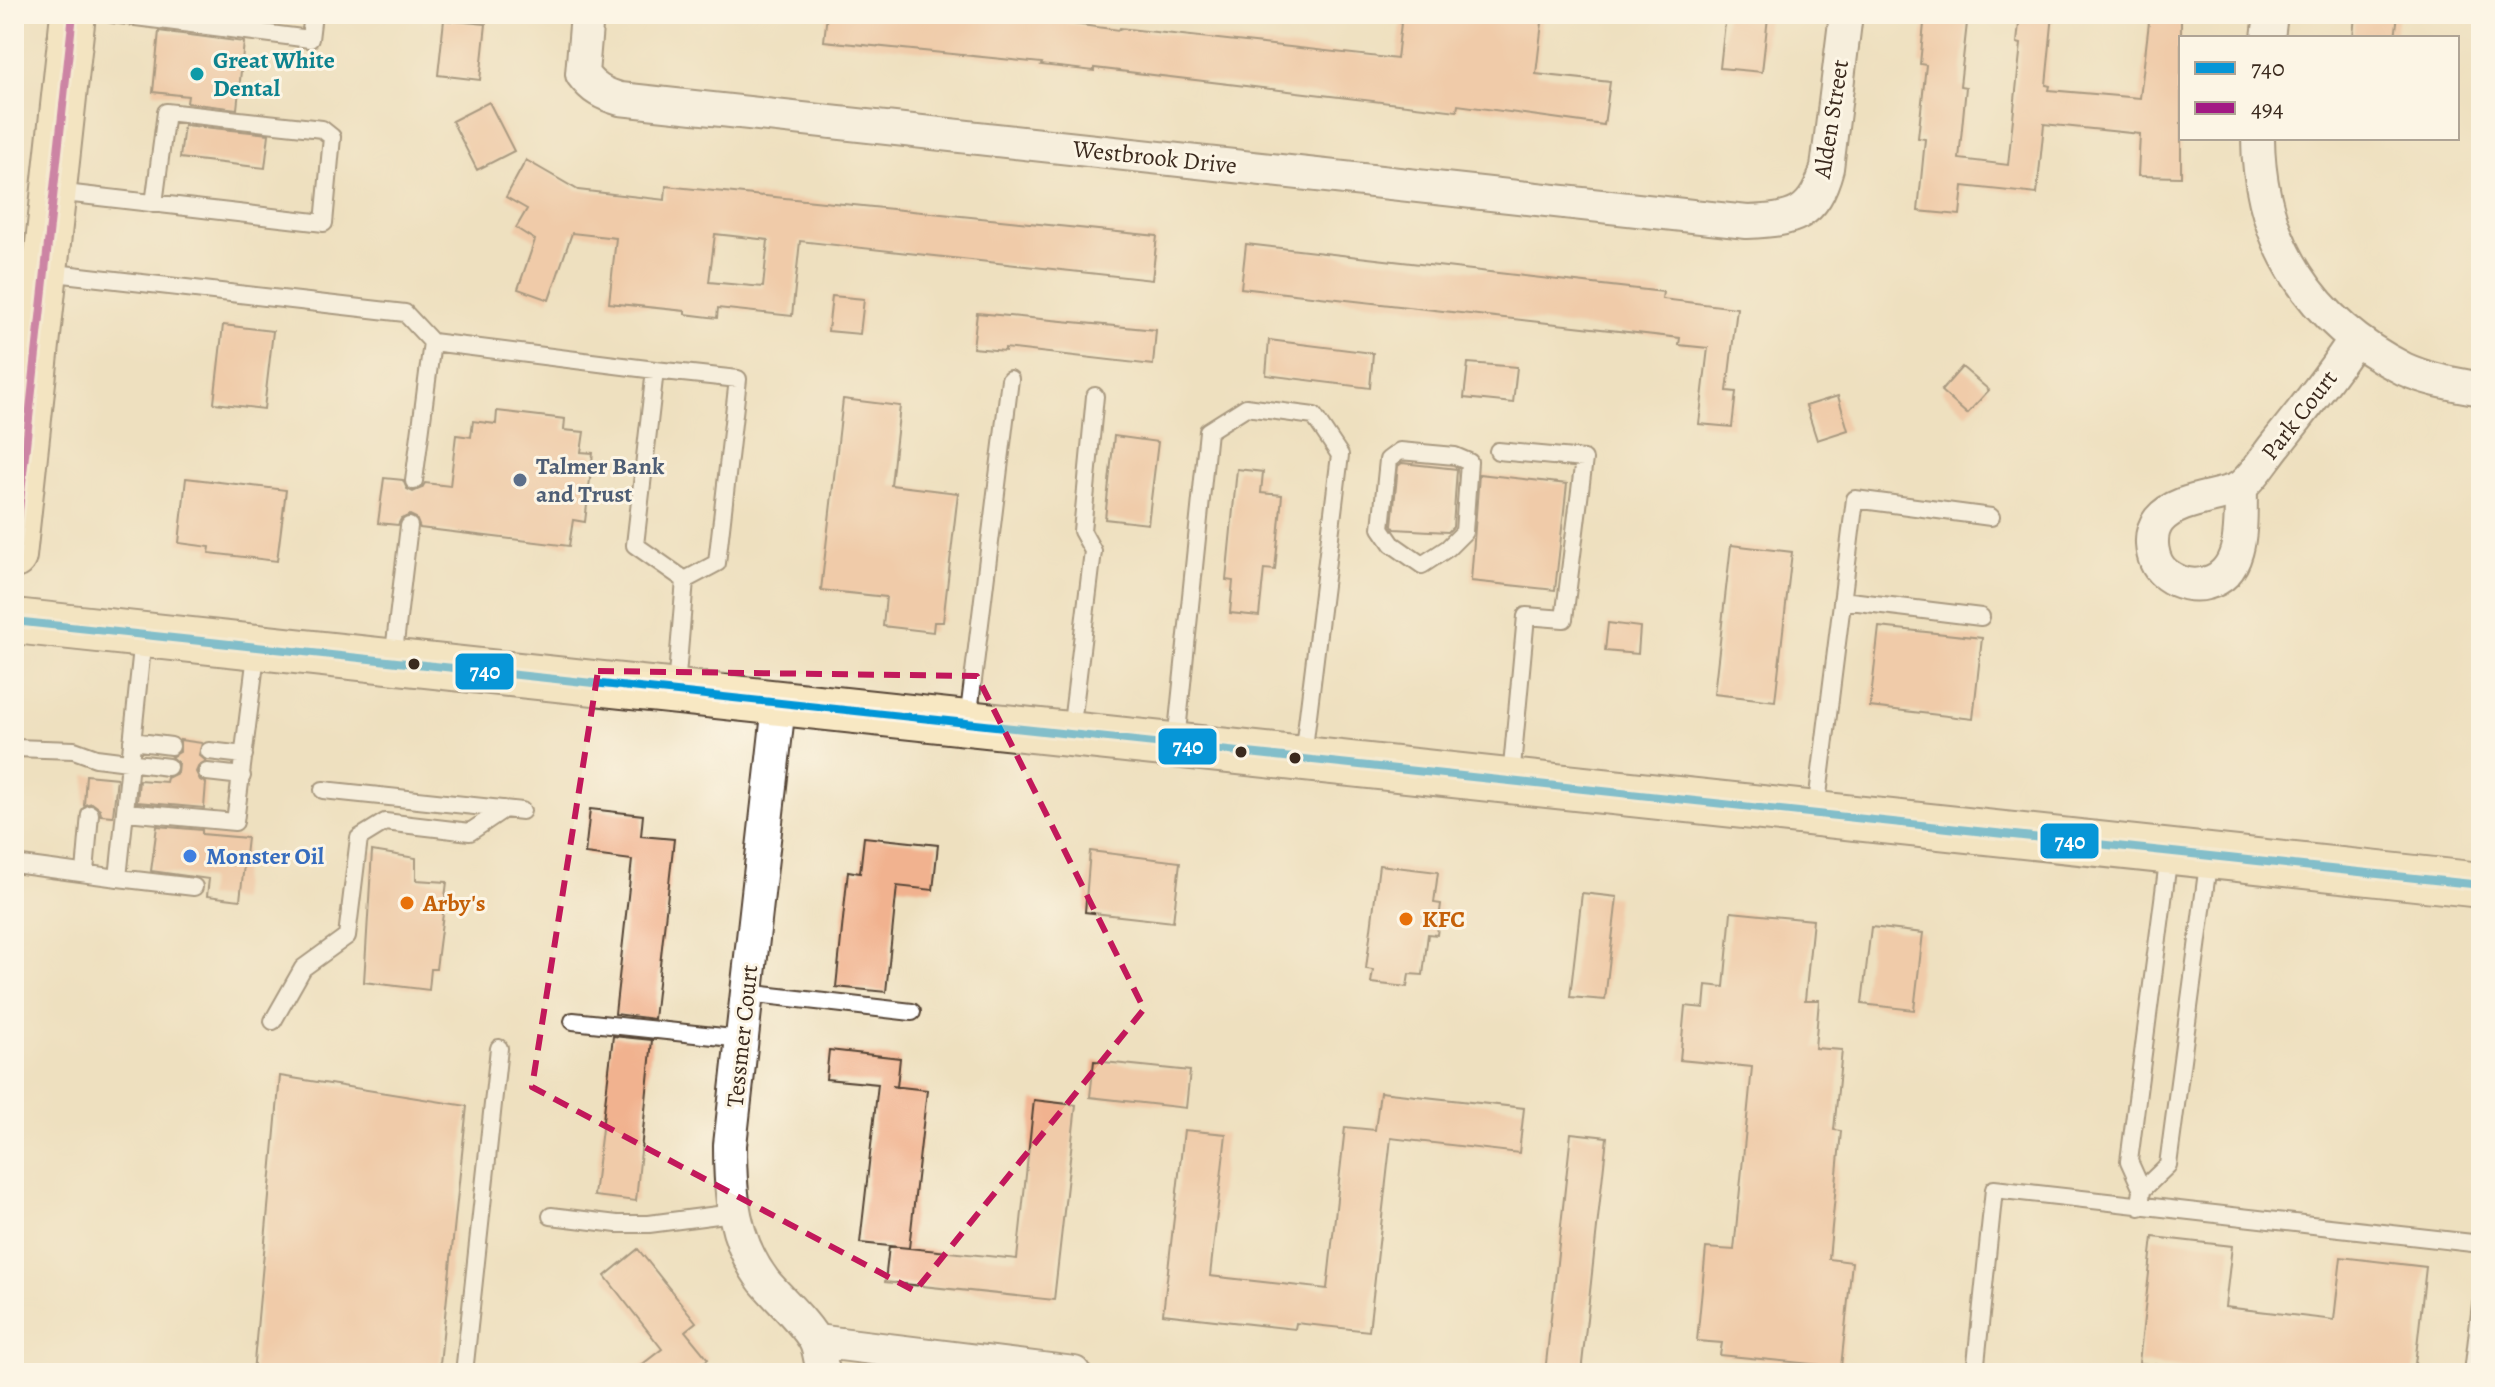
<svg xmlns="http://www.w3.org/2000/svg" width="2495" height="1387" font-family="Alegreya,serif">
	<rect width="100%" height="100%" fill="#fcf5e5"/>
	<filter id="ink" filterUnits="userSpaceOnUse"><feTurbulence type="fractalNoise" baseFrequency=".0125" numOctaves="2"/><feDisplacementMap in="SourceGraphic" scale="16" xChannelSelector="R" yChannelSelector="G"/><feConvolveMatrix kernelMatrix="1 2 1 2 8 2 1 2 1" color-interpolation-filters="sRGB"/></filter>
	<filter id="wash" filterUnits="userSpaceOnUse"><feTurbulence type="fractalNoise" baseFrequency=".006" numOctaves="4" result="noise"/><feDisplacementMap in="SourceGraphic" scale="32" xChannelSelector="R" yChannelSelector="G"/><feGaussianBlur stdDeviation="1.8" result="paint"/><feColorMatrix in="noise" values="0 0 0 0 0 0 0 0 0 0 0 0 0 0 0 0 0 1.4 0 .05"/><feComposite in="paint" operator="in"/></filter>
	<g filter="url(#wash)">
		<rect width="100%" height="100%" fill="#eee0bf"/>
		<g id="blocks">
			<!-- building -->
			<path fill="#f1b28f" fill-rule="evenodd" d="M200,14H248L247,20Z
				M827,14H995L1119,30L1120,28L1397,59L1402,14H1543L1536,74L1610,82L1604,125L1458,105L1457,111L1094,68V71L1041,65L1042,63L824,41Z
				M1726,14L1768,17L1762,72L1720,68Z
				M1925,14H1968L1960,86L1966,87L1959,159L2008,165L2021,44L2017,43L2020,14H2053L2046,85L2050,86L2049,90L2140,98L2150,14H2181V177L2138,176L2140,134L2044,124L2037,194L1963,186L1960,215L1918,211L1925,139L1918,138L1926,65L1920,64Z
				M2355,14H2398L2395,38H2353Z
				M444,20L486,24L480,80L438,75Z
				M159,31L244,42L237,109L187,103L188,96L153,92Z
				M489,102L514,151L477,170L452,121Z
				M184,125L269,134L265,168L180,158Z
				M526,160L578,190L665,200L666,186L1157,236L1152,280L800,241L792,316L718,308L717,318L685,314V311L609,303L616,238L572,233L549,300L518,289L535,240L516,228L527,209L506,197ZM715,234L768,240L763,287L709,282Z
				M1246,244L1663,292L1662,299L1737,308L1727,391L1736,392L1732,427L1699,424L1708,348L1679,345L1680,338L1241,288Z
				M832,296L864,299L860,334L828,331Z
				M977,313L1156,330L1153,365L1005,348V351L973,348Z
				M223,325L273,331L264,409L214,403Z
				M1269,340L1373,353L1370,388L1266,375Z
				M1468,363L1517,367L1513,403L1464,398Z
				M1962,367L1989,390L1967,414L1941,391Z
				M1838,396L1848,430L1817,440L1806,406Z
				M843,399L900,406L891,485L958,493L943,622H934L933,632L883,626L886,597L821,590Z
				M497,411L565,419L564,430L584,432L581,452L593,453L585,522L573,520L569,546L420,528L416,518L410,515L401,519L398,525L378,523L384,478L403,480L407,489L413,492L422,488L425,483L450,486L456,435L471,437L473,421L496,424Z
				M1114,436L1158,442L1148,524L1105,519Z
				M1402,463L1457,469L1453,527L1448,532L1395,529L1392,525L1398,466Z
				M1237,469L1263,472L1261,493L1282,495L1275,570L1264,569L1259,616L1230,613L1233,581L1226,580Z
				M1479,474L1567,484L1555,590L1471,581Z
				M186,478L286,490L277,561L209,553L210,547L179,543Z
				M1731,545L1792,552L1775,701L1714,694Z
				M1608,623L1640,627L1638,654L1605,651Z
				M1879,627L1982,638L1973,719L1870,707Z
				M180,740L202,743L199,755L206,761L199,765L196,772L200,780L206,783L204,808L137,802L139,780L166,782L167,778L177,773L178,763L171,757L180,752Z
				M86,775L117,778L113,816L101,815L100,809L92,803L84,805Z
				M590,809L643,815L641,836L674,839L654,1019L615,1014L632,860L585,854Z
				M157,826L202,830V834L247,838L240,900L207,896L209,879L151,871Z
				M864,837L938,845L933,890L897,886L886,992L836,987L848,871L860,873Z
				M372,851L416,858V880L447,882L436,969H431L429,990L364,982Z
				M1090,851L1180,862L1173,922L1085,912Z
				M1379,865L1438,872L1434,903L1441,904L1437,935L1428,934L1423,975L1409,974L1407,987L1371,983L1373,970L1366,969Z
				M1582,893L1617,897L1605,1000L1570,997Z
				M1731,912L1813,920L1805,1000H1819L1815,1048L1842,1050L1834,1130L1841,1131L1829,1259L1852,1262L1841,1367L1720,1355L1722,1343L1697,1341L1706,1248L1734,1250L1752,1067L1680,1060L1685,1006L1704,1008L1706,985L1724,987Z
				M1871,927L1923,933L1914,1010L1862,1004Z
				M613,1036L652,1040L636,1201L594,1196Z
				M829,1050L900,1058L897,1087L892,1086L927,1090L909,1248L860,1243L878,1084L826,1079Z
				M1094,1061L1190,1071L1186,1108L1090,1097Z
				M280,1076L467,1106L439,1373H253Z
				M1380,1092L1524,1108L1519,1153L1391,1138L1369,1331L1296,1323L1295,1329L1163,1314L1184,1130L1226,1134L1210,1276L1327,1289L1345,1127L1375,1130Z
				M1034,1100L1076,1105L1054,1300L885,1282L889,1246L1017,1259Z
				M1571,1133L1607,1137L1581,1373H1545Z
				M2153,1237L2232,1246L2225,1307L2334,1320L2341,1257L2426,1267L2414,1373H2230L2139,1363Z
				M638,1249L696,1322L685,1331L708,1359L690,1373H631L662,1349L605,1276Z"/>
		</g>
	</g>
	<g filter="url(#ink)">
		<use href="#blocks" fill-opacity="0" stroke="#564536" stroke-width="2"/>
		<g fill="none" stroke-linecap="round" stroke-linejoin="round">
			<defs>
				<path id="service" d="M112,14L310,39L313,14
					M56,192L324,223L332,137L322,129L166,112L154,204
					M46,272L405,313L432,342L414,481
					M432,342L655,370L635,545L685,580L676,688
					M655,370L738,379L717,563L685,580
					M1400,451L1455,456L1469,462L1464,532L1448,548L1422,565L1392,544L1381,528L1388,460Z
					M1498,451L1584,459L1564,619L1526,616L1511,778
					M1842,600L1981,617
					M393,660L409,526
					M968,721L1010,379
					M1071,732L1093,551L1082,531L1095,396
					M132,741L171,746
					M1176,742L1208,431L1246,407L1314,416L1340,455L1303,756
					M14,748L74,750L96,758L168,767
					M209,751L244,755
					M207,772L242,776
					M323,790L522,811
					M1816,811L1855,499L1991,517
					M126,812L235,822L257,647
					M14,864L118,878L143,638
					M85,872L90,814
					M118,878L194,887
					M746,993L912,1012
					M273,1021L303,968L347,936L359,838L385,822L470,832L504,809
					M573,1021L742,1039
					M2142,1190L2168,1165L2209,857
					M2140,1207L2142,1190L2129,1161L2169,854
					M551,1216L617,1224H649L733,1213
					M464,1373L499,1048
					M1975,1373L1994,1189L2481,1244
					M2473,1373L2481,1304"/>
				<path id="minor" d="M587,14L582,74C593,89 603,94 620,99L1747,222C1794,220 1814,216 1827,168L1846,14
					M2268,38L2271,14
					M2258,138C2259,242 2312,323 2404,369C2428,380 2455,384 2481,389
					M2241,488C2240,520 2246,573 2207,583C2193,587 2178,583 2167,575C2151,564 2147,535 2159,520C2180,495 2228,499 2243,485C2256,474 2266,456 2277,443C2304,409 2331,376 2354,340
					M779,705L730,1145C730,1195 733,1240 764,1281C777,1297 809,1326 816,1343C820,1352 820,1363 824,1373
					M816,1341L1074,1373"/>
				<path id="secondary" d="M14,556L73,14
					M14,621L2481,885"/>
			</defs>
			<!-- service casing -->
			<use href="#service" stroke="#564536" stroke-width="20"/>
			<!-- minor casing -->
			<use href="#minor" stroke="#564536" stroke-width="36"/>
			<!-- secondary casing -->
			<use href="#secondary" stroke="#564536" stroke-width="48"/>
			<!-- service -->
			<use href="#service" stroke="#fff" stroke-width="16"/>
			<!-- minor -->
			<use href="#minor" stroke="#fff" stroke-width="32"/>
			<!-- secondary -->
			<use href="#secondary" stroke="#f8e8c3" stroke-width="44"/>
			<defs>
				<path id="bus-1" d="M14,621L2481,885"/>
				<path id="bus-2" d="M14,556L73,14"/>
			</defs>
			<!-- bus-1 casing -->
			<use href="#bus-1" stroke="#fcf5e5" stroke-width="14"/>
			<!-- bus-2 casing -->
			<use href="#bus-2" stroke="#fcf5e5" stroke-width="14"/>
			<!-- bus-1 -->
			<use href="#bus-1" stroke="#0696d7" stroke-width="8"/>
			<!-- bus-2 -->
			<use href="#bus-2" stroke="#a31984" stroke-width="8"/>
		</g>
	</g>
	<!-- marked area -->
	<path d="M0 0H2495V1387H0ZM598,671L977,676L1144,1009L915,1291L532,1087Z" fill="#eee0bf" fill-opacity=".55" fill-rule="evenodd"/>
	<path fill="none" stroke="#c2185b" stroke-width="6" stroke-dasharray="16 10" stroke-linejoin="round" d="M598,671L977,676L1144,1009L915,1291L532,1087Z"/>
	<!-- markers -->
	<circle fill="#0f9aa8" stroke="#fcf5e5" stroke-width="3" cx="197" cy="74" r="8"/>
	<circle fill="#5c6f8a" stroke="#fcf5e5" stroke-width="3" cx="520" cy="480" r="8"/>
	<g fill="#3b2a1e" stroke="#fcf5e5" stroke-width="3">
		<circle cx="414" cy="664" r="7"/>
		<circle cx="1241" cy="752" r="7"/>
		<circle cx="1295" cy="758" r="7"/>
	</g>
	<circle fill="#3f7fe0" stroke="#fcf5e5" stroke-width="3" cx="190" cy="856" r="8"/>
	<g fill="#e8710a" stroke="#fcf5e5" stroke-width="3">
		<circle cx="407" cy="903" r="8"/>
		<circle cx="1406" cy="919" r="8"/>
	</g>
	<g text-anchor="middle" stroke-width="6" stroke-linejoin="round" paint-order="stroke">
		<!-- culture labels -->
		<g font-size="24" font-weight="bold" fill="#0d838f" stroke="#fcf5e5" text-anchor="start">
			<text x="213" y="68">Great White<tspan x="213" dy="28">Dental</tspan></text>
		</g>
		<!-- street labels -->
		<g font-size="24" fill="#3b2a1e" stroke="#fcf5e5">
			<text transform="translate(1831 119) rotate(-81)" y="8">Alden Street</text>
			<text transform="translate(1155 157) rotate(6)" y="8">Westbrook Drive</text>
			<text transform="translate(2299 415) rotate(-52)" y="8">Park Court</text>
			<text transform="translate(742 1036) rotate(-84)" y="8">Tessmer Court</text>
		</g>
		<!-- service labels -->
		<g font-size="24" font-weight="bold" fill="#4e5e75" stroke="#fcf5e5" text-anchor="start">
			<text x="536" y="474">Talmer Bank<tspan x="536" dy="28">and Trust</tspan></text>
		</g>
		<!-- shop labels -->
		<g font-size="24" font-weight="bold" fill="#366cbe" stroke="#fcf5e5" text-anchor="start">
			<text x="206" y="864">Monster Oil</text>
		</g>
		<!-- food labels -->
		<g font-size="24" font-weight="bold" fill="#c56008" stroke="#fcf5e5" text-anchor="start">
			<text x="423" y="911">Arby's</text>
			<text x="1422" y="927">KFC</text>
		</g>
	</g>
	<g stroke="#fcf5e5" stroke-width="3">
		<rect x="454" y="652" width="61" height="39" rx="8" fill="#0696d7"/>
		<rect x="1157" y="727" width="61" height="39" rx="8" fill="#0696d7"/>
		<rect x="2039" y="822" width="61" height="38" rx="8" fill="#0696d7"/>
	</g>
	<g font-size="22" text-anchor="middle" font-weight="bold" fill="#fff">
		<text x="485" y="679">740</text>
		<text x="1188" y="754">740</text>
		<text x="2070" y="849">740</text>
	</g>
	<!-- margin -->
	<rect width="2495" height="1387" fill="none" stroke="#fcf5e5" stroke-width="48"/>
	<!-- legend -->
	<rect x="2179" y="36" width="280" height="104" fill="#fcf5e5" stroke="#afa495" stroke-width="2"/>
	<rect x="2195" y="62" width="40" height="12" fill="#0696d7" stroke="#afa495" stroke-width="2"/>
	<text x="2251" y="76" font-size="24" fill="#3b2a1e">740</text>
	<rect x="2195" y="102" width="40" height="12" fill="#a31984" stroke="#afa495" stroke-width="2"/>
	<text x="2251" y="116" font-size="24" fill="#3b2a1e">494</text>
</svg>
